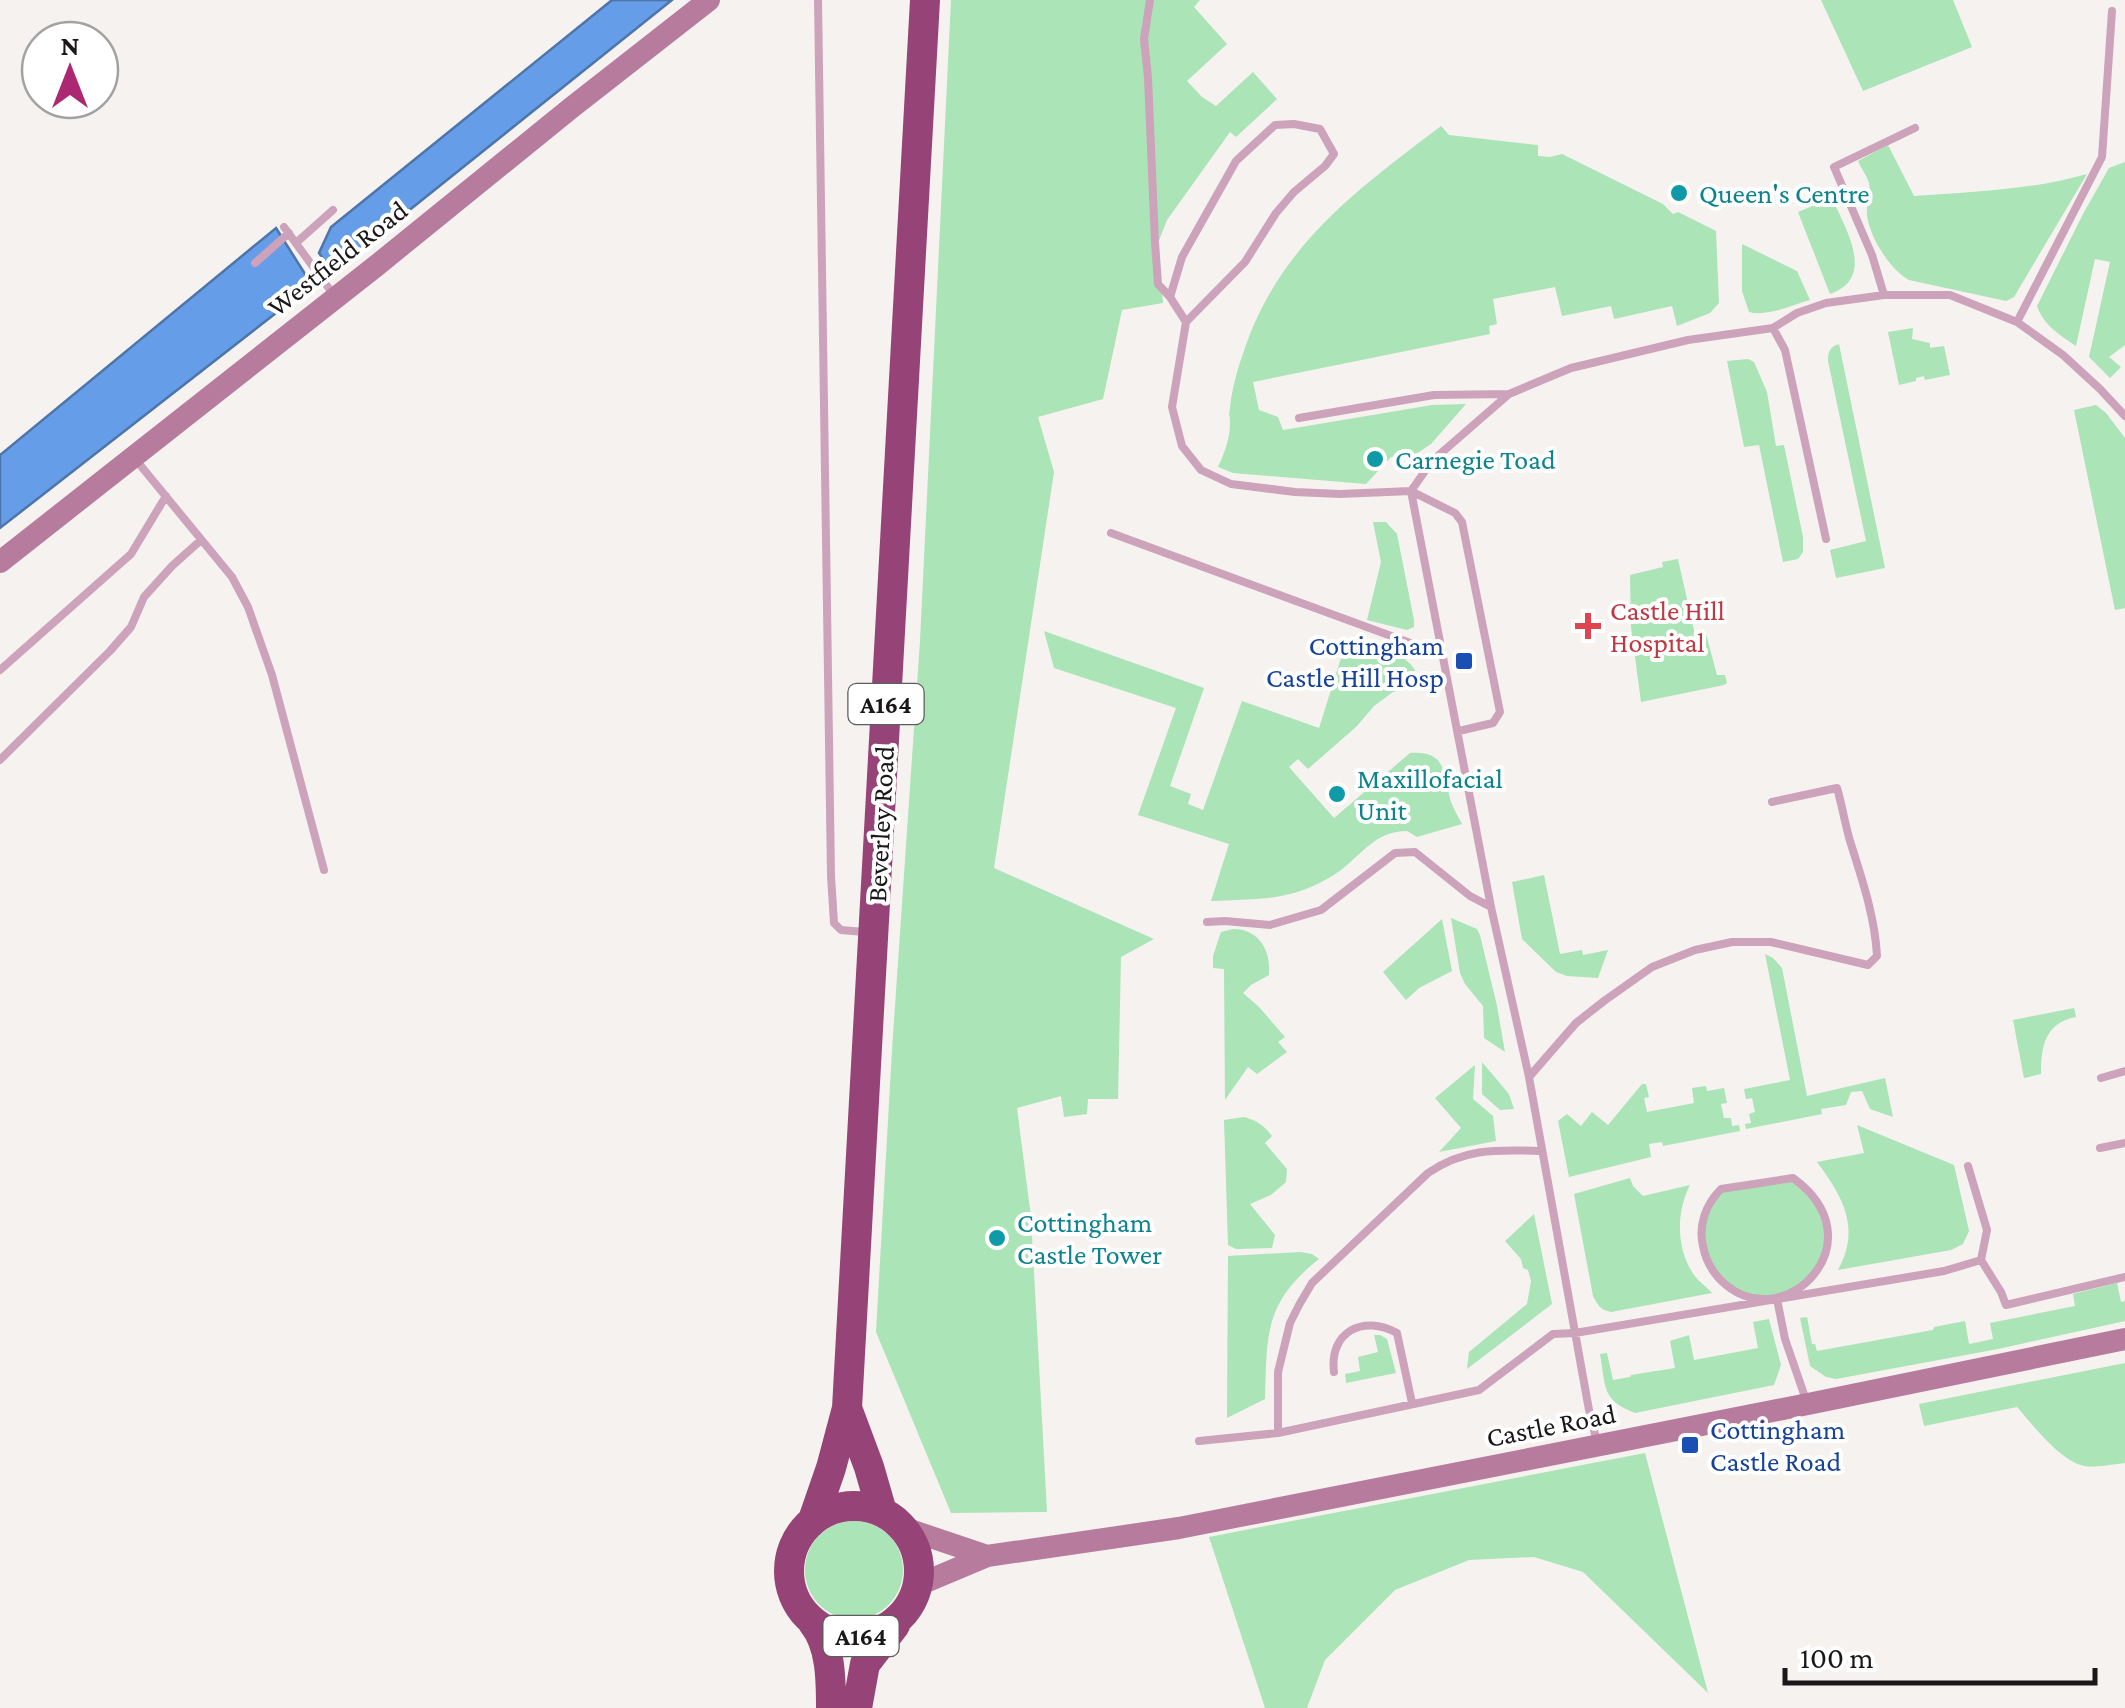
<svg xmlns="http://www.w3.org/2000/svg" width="2125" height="1708" font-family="'Crimson Pro',serif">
	<rect width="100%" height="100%" fill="#f6f2f0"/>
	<!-- green -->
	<path fill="#aae4b7" d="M951,0H1200L1194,7L1227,44L1187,81L1202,97L1216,106L1253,72L1277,99L1236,137L1230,132L1167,220L1158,243L1163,303L1122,310L1103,399L1038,417L1054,472L994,868L1154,939L1121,957L1118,1099H1088L1087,1114L1064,1117L1061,1096L1017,1108L1031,1217L1047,1512L951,1513L876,1332L892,1050L920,641Z
		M1821,0H1953L1972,47L1863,91Z
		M1441,126L1449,135L1538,145V156L1550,157L1562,154L1663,204L1673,214L1678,212L1716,231L1719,303L1710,313L1677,326L1672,306L1614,319L1611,306L1562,316L1555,287L1493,299L1497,324L1489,326L1490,334L1253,382L1259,410L1278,417L1283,430L1432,405L1466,404L1431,444L1416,454L1391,457L1366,484L1233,473L1218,467C1224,454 1230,439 1230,423C1230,411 1228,420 1230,408C1232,388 1238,367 1245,348C1280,245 1358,189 1441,126Z
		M1888,145L1914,196C1972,192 2031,190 2087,174L2014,297L2006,301L1909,280C1890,270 1869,236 1867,215C1866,204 1871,193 1869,183C1867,176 1861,168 1858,161Z
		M2125,162V345L2109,357L2121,367L2110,378L2089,357L2110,262L2095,259L2076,346C2060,335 2044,326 2037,306L2083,214L2109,168Z
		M1832,198C1845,228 1877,278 1830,294L1798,212Z
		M1742,244L1797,271L1810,300C1791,305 1768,317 1749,312L1742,291Z
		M1913,328L1912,339L1930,343V348L1944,346L1950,375L1925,380L1924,376L1916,378V381L1899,385L1888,332Z
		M1839,344L1885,568L1836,578L1830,550L1866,541L1828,361C1828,351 1830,347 1839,344Z
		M1748,359L1754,362L1767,392L1776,446L1784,445L1803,537V552L1798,559L1783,562L1759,445L1744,447L1727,361Z
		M2096,405L2106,413L2125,438V608L2115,610L2074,410Z
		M1373,522H1386L1397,534L1414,620V627L1407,630L1367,620L1381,562Z
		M1678,559L1695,635L1706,634L1717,675H1725L1727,683L1724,685L1641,702L1631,627L1630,575L1663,567L1662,562Z
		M1044,631L1204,688L1170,786L1191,794L1188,804L1203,810L1242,701L1319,728L1347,639C1369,645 1403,650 1415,670L1412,685L1409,688L1393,692L1374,706L1357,726L1308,769L1298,759L1289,767L1334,818L1410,753C1448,750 1443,775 1451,802C1454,809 1458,817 1462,824L1417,837L1407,831C1376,831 1363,853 1341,870C1333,876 1322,882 1313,886C1282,901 1245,899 1211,901L1229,844L1138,815L1176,708L1054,668Z
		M1544,875L1560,954L1582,950L1583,955L1608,950L1598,978L1567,976L1556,972L1522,939L1512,882Z
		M1451,918L1477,929L1480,935L1497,1006L1505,1052L1484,1038L1483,1006L1465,984L1460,973Z
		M1442,919L1452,971L1419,988L1406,1000L1383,972Z
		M1233,929C1259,929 1271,950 1269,975L1251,985L1243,993L1259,1007L1285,1037L1278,1042L1287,1052L1257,1074L1248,1067L1225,1100L1224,969L1213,968V956L1221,932Z
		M1765,954L1773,958L1782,968L1807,1096L1885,1078L1893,1117L1870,1109L1862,1091L1851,1092L1846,1105L1821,1109L1822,1114L1746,1129L1745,1124L1751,1123L1749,1114L1755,1112L1752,1098L1746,1099L1744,1089L1790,1080Z
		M2074,1008L2076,1017C2045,1023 2041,1046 2041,1074L2024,1078L2013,1020Z
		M1482,1062L1509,1094L1514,1109L1500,1110L1482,1094Z
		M1475,1065L1473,1099L1493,1116L1496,1141L1439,1152L1461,1128L1435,1098Z
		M1642,1084H1646L1649,1097L1644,1098L1647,1112L1694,1103L1692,1088L1706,1086L1707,1091L1724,1088L1727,1103L1721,1104L1724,1118H1731L1732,1126L1739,1125L1740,1131L1663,1146L1662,1142L1649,1144L1651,1157L1569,1177L1558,1121L1567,1114L1581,1126L1592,1112L1608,1125Z
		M1244,1117C1257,1121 1264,1125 1272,1136L1265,1143L1287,1169L1286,1182L1271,1195L1250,1204L1275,1235L1272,1248L1236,1249L1228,1245L1224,1120Z
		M1857,1125L1954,1165L1969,1231L1963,1244L1951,1250L1838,1270C1861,1228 1843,1197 1817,1162L1864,1153Z
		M1630,1178L1633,1186L1643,1196L1690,1185C1676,1212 1676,1249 1694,1275C1699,1282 1707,1287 1712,1293L1611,1312C1600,1310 1598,1305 1593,1296L1574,1194Z
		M1793,1178L1809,1189L1828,1224L1822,1263L1795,1291L1754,1298L1733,1291L1705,1258L1704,1215L1721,1189Z
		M1534,1214L1552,1304L1467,1369L1469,1352L1527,1304L1531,1281L1528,1270L1523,1268L1521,1259L1505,1241Z
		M1300,1252L1312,1254L1319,1259C1264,1303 1267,1334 1265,1399L1227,1418L1228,1256Z
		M2117,1283L2121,1302L2125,1301V1321L1998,1349L1836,1379L1826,1377L1810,1366L1800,1318L1807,1317L1812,1344H1815L1817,1351L1933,1330L1934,1327L1965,1321L1969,1344L1993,1339L1990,1323L2075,1306L2073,1294Z
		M1769,1319L1781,1365L1774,1385L1635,1413C1601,1400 1606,1387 1600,1354L1607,1353L1613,1380L1630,1377L1631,1375L1675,1368L1670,1341L1689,1335L1694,1360L1758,1348L1753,1322Z
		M1374,1335H1380L1387,1339L1396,1373L1346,1383L1345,1374L1360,1371L1358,1357L1378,1352Z
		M2125,1363V1463C2113,1464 2096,1468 2084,1466C2059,1460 2033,1425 2017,1407L1924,1426L1919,1404Z
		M1645,1453L1708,1693L1583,1572L1534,1557L1469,1560L1395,1590L1325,1660L1307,1708H1265L1209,1537Z
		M805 1570a49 49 0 1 1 98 0a49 49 0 1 1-98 0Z"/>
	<!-- water -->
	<path fill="#659de8" stroke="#4e75a9" stroke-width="2.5" d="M612,0H672L332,272L319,253L331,227Z
		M276,228L312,285L0,528V455Z"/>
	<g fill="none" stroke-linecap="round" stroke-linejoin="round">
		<!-- lane -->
		<path stroke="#cca3ba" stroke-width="8" d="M818,0L831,876L834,923L841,930L864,932
			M1150,0L1144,39L1148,78L1155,242L1158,284L1170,297
			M284,227L333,294
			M297,242L333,210
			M255,263L289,233
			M1884,295L1872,255L1834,167L1915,128
			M1186,322L1245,262L1276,213L1294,192L1325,166L1334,154L1320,129L1294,124L1275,125L1236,161L1182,257L1170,297L1186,322L1172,407L1182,446L1201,470L1231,484L1295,492L1340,494L1411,491L1455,513L1462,522L1500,712L1493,723L1459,731
			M2017,322L2102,157L2112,11
			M1773,328L1785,350L1826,539
			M1509,394L1432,461L1411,491L1491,907L1529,1077L1589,1410L1597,1442
			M1299,418L1434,395L1509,394L1571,368L1688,340L1773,328L1797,313L1826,303L1884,295H1950L2017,322L2063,355L2100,389L2125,416
			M136,460L232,577L248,607L272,675L324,870
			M1111,533L1443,655
			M0,670L131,554L166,496
			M0,760L110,651L131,627L144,597L172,566L201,540
			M1207,922L1225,921L1270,925L1321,910L1395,853L1415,852L1470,896L1491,907
			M1529,1077L1576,1023L1604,1001L1652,967L1695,950L1732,942H1771L1868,965L1877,956C1875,917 1862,879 1850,841C1845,824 1842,805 1837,788L1772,802
			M2101,1078L2125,1071
			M2100,1148L2125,1143
			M1793,1178C1879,1240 1787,1335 1726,1285C1714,1275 1706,1262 1703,1246C1698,1225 1706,1204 1721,1189Z
			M1981,1260L2001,1292L2006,1305L2125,1277
			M1777,1299L1785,1339L1806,1400
			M1334,1372C1329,1332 1363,1314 1397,1333L1412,1403
			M1278,1433V1372L1290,1323L1299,1305L1312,1283L1428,1173C1466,1147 1498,1150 1542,1151
			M1199,1441L1278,1433L1479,1390L1553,1334L1575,1333L1944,1271L1981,1260L1987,1230L1968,1166"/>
		<!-- secondary -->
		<path stroke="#b67b9d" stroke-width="22" d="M0,562L376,266L571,108L709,0
			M904,1528L987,1556
			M918,1585L987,1556L1179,1528L1808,1404L2125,1339"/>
		<!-- highway -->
		<path stroke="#964477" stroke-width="30" d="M847,1408L869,1467L882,1512
			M789 1571a65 65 0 1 1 130 0a65 65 0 1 1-130 0Z
			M813,1520L831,1468L847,1408L925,0
			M813,1623C831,1645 831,1680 831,1708
			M857,1708L865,1664L895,1625"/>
	</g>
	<!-- markers -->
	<g fill="#0f9aa8" stroke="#fff" stroke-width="4">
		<circle cx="1679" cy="193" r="10"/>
		<circle cx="1375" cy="459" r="10"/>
		<circle cx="1337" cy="794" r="10"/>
		<circle cx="997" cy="1238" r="10"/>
	</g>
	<path fill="#e0444e" stroke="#fff" stroke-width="4" d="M1583 611h10v10h10v10h-10v10h-10v-10h-10v-10h10z"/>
	<g fill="#1a4fb4" stroke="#fff" stroke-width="4">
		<rect x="1454" y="651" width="20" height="20" rx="5"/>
		<rect x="1680" y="1435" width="20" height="20" rx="5"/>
	</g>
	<g text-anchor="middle" stroke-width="8" stroke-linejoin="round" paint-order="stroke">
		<!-- shield labels -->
		<g fill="#fff" stroke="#5e5d5d" stroke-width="2.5">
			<rect x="848.5" y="684" width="75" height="40" rx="8"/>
			<rect x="823.5" y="1616" width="75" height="40" rx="8"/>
		</g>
		<g font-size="25" font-weight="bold" fill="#191717">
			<text x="886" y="713">A164</text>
			<text x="861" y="1645">A164</text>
		</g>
		<!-- culture labels -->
		<g font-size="28" fill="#0d838f" stroke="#fff" text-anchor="start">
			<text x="1699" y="203">Queen's Centre</text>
			<text x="1395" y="469">Carnegie Toad</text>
			<text x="1357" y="788">Maxillofacial<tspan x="1357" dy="32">Unit</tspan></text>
			<text x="1017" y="1232">Cottingham<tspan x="1017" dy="32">Castle Tower</tspan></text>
		</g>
		<!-- street labels -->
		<g font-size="28" fill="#191717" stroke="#fff">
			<text transform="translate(337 258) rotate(-38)" y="10">Westfield Road</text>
			<text transform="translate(880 824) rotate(-87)" y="10">Beverley Road</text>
			<text transform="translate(1551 1425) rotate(-11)" y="10">Castle Road</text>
		</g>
		<!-- health labels -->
		<g font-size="28" fill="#be3a42" stroke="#fff" text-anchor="start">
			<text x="1610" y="620">Castle Hill<tspan x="1610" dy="32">Hospital</tspan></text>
		</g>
		<!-- transit labels -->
		<g font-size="28" fill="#164399" stroke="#fff" text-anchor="end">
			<text x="1444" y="655">Cottingham<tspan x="1444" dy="32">Castle Hill Hosp</tspan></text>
			<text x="1710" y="1439" text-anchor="start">Cottingham<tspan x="1710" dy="32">Castle Road</tspan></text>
		</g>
	</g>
	<!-- north arrow -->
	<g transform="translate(70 70)"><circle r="48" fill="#ffffff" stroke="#a3a2a2" stroke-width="2.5"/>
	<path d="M0-8L18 38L0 25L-18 38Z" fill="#ab2872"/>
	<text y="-15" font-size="28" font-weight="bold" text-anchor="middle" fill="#191717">N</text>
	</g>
	<!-- scale -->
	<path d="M1785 1668v15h310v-15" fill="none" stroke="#191717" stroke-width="5"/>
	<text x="1800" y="1668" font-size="30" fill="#191717" stroke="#ffffff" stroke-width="8" paint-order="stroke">100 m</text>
</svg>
